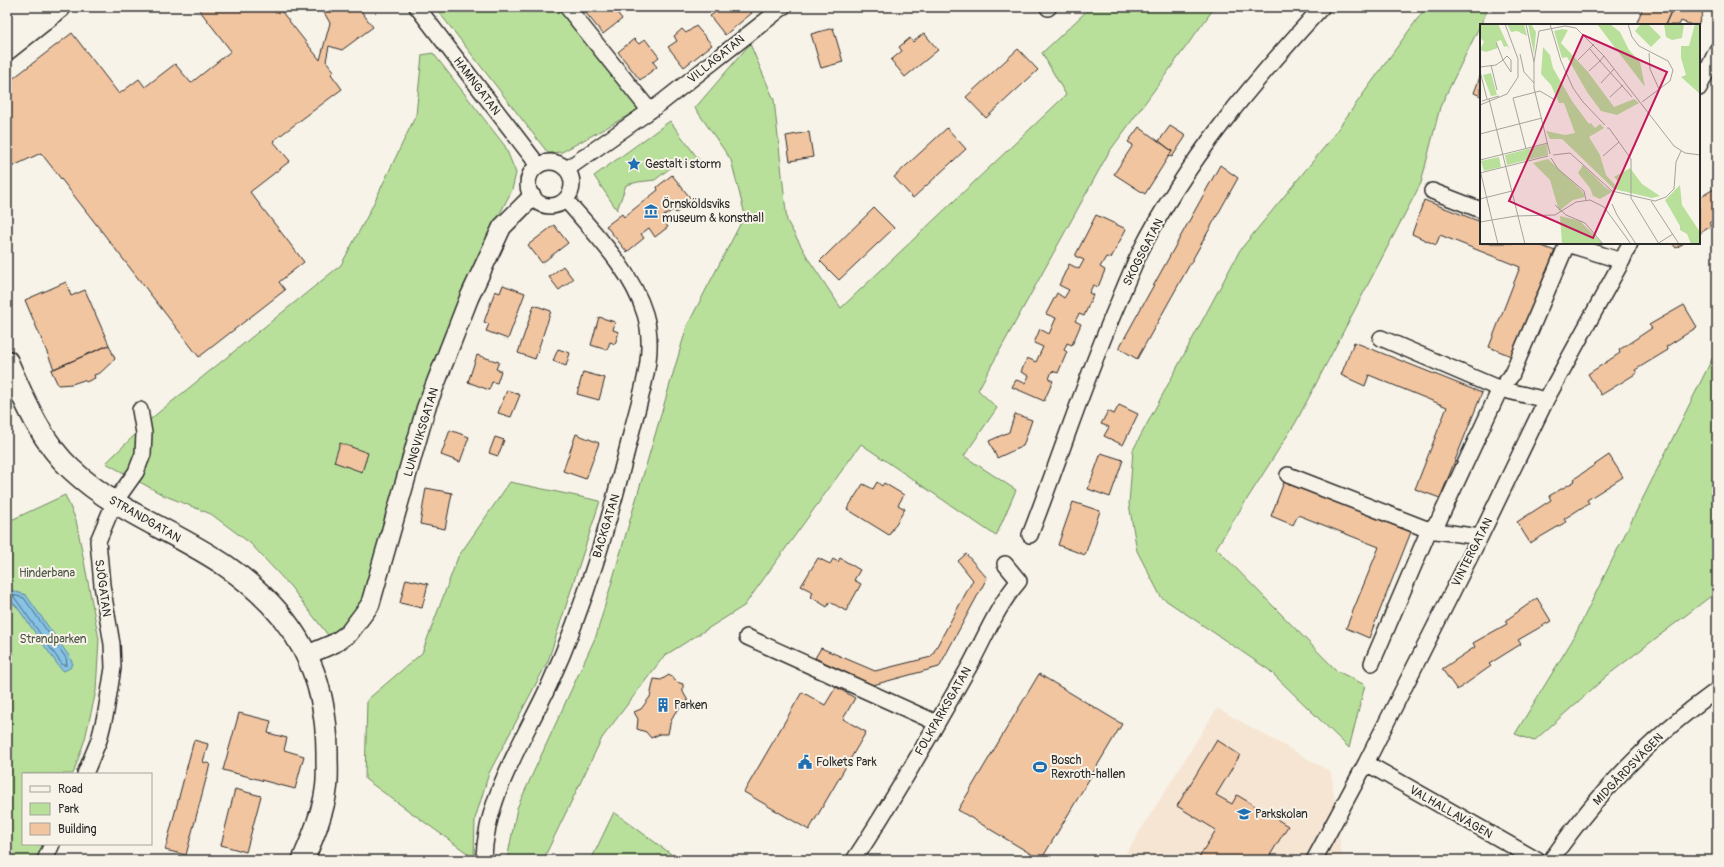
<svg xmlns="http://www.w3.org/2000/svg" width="1724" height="867" font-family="Pangolin,sans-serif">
	<rect width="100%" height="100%" fill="#f7f3e8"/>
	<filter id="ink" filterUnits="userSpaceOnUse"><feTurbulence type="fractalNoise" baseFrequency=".025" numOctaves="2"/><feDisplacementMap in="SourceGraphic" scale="8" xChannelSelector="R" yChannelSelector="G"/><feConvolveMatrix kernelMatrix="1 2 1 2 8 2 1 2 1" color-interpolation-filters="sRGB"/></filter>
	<g filter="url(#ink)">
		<!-- built -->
		<path fill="#f6e5d3" d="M1217,708L1331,772L1342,856L1348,860H1122Z"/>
		<!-- green -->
		<path fill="#b8e09b" stroke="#728663" d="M435,7H558L640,109L562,152L548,153Z
			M1091,7H1215L1109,152L978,390L997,408L964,456L1016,490L996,536L861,444L744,606L664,656L602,738L543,860H507L517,808L596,636L687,326L745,215L731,160L695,108L750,44L774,100L787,221L809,260L841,308L1066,95L1042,53Z
			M1426,7H1489L1440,107L1421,183L1296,422L1216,548L1337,671L1365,685L1349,748L1269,670L1161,597L1137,551L1129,504L1133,450L1240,250L1327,144Z
			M433,53L505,146L516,173L512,190L476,260L444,339L366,602L331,639L290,586L250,543L211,514L163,495L106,463L153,417L341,265L369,213L416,115L422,55Z
			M670,121L699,160L689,168L679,161L655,180L638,182L626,185L617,210L594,176Z
			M1717,349V580L1711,596L1608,675L1534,741L1515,734L1573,639Z
			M510,482L600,501L548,661L489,773L475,819L474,858L365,779L367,700L422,653L458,557Z
			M65,495L76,520L99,639L96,691L85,739L73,774H23V844H47L41,860H7V522Z
			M614,812L679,860H591Z"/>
		<!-- water -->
		<path fill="#86c3e6" stroke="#62869b" d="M7,589L26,595L69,656L73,664L70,668L64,671L60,668L17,607L7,598Z"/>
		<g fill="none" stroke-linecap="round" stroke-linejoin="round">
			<!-- shore -->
			<path stroke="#4f6876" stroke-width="1" d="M13,595L24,598L66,658L67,665H63Z"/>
		</g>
		<!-- building -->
		<path fill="#f2c5a1" stroke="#2b2b2b" d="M197,7H278L320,60L330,23L322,9L324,7H358L373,27L342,50L329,46L326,61L334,71L331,74L342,89L273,141L290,161L250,192L304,262L279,282L285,290L199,357L41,153L7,169V83L72,33L119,94L139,79L145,87L175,64L191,83L231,51Z
			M581,7H613L622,19L603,34Z
			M718,7H747L752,13L725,35L710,16L720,9Z
			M1643,7H1673L1665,25H1636Z
			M1673,7H1705L1698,25H1692L1681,21L1679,25H1665Z
			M696,26L712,45L684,67L668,47L677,41L674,36L682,29L686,33Z
			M833,28L843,62L821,68L811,34Z
			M924,33L938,50L905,77L891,60L902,51L899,47L910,38L913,42Z
			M634,39L639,44L645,39L659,57L653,62L657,67L640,80L618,52Z
			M1018,49L1038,70L986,118L966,97Z
			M1481,74V96L1474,93Z
			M1170,126L1186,136L1172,157L1169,156L1172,151L1159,141Z
			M1139,127L1172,151L1145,194L1114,174L1133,145L1128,142Z
			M947,128L966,149L913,198L894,177Z
			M809,132L813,157L790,161L786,136Z
			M1220,165L1238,178L1137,359L1119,348Z
			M672,175L692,200L676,213L673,210L661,218L668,227L655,237L649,228L641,234L644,238L627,252L606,226L622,214L624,217L658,190L657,187Z
			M1717,187V218L1709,223L1711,226L1699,234V198Z
			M1424,200L1481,222V243H1534L1555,251L1511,356L1489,347L1520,267L1440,235L1436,245L1412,234Z
			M874,208L894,228L839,280L820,261Z
			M1096,215L1126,229L1111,258L1106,257L1100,267L1105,270L1098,287L1093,285L1089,293L1093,295L1084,316L1079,314L1075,321L1081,324L1072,345L1067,343L1064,350L1067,352L1058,373L1052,371L1049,379L1053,381L1044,401L1012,387L1016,380L1025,383L1029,376L1021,372L1027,358L1036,362L1043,347L1034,343L1040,329L1049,334L1056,318L1046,314L1057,293L1064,298L1069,290L1059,285L1069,264L1079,269L1084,260L1075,256Z
			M554,225L568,243L542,263L528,245Z
			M1672,243H1684L1676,248Z
			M563,266L573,279L559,290L549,277Z
			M66,282L71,296L85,290L109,345L54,369L25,300Z
			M503,285L525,293L508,339L486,331L489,324L484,322L495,291L500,293Z
			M534,305L551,311L535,359L518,353Z
			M1684,305L1697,327L1666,347L1668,350L1635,370L1637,373L1601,395L1588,374L1620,353L1619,350L1652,328L1649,325Z
			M599,317L615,322L613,330L619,332L615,344L610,342L607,350L591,345Z
			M1354,342L1482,393L1440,498L1415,489L1447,407L1369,375L1365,386L1341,375Z
			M109,345L115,359L100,373L94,375L95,378L86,382L84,380L72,384L58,385L51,370Z
			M558,349L570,353L566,366L553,361Z
			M477,355L499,362L496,369L501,371L497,383L492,382L489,390L468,382Z
			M583,372L605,378L599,400L577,394Z
			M507,390L520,395L511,417L498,413Z
			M1119,405L1138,414L1123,445L1104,436L1109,427L1101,424L1108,411L1114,414Z
			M1015,414L1032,420L1023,446L997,458L989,441L1009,432Z
			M450,430L469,437L460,462L441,455Z
			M576,434L599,443L586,479L563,471Z
			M495,437L504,440L498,456L489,453Z
			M340,443L368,453L362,472L334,462Z
			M1101,453L1123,460L1110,497L1088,489Z
			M1609,455L1623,477L1587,500L1589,503L1564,519L1566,522L1530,543L1517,522L1551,500L1549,496L1575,481L1574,479Z
			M877,482L882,486L884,483L904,495L898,505L905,509L889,535L847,509L863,484L873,489Z
			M1284,482L1411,532L1369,638L1346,628L1379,547L1298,515L1293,525L1271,516Z
			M426,488L452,493L445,529L420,524Z
			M1073,502L1100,511L1085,555L1058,545Z
			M966,554L987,578L939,667L873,685L815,658L821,648L875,671L931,657L973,580L958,561Z
			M818,558L830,564L833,559L838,562L840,558L860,570L854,580L861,584L846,611L830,602L827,607L811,597L813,592L801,586Z
			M406,579L428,584L422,608L400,603Z
			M1537,598L1551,621L1518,640L1521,644L1489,664L1491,666L1457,690L1442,669L1475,647L1473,643L1507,624L1505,621Z
			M1039,674L1122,724L1041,860L958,810Z
			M669,675L677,682L683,684V692L688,701L674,714L670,724L668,734H660L651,738L646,732L637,729L638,719L634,712L641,709L650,697L654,679L661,680Z
			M836,687L855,698L843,719L866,732L809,830L744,792L802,692L825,705Z
			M239,713L271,721L268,733L287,738L284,750L304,756L295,789L223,770Z
			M194,740L208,744L203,762L210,764L186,855L165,850Z
			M1217,740L1240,755L1216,795L1232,804L1237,795L1288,826L1267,860H1197L1216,830L1177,806Z
			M235,789L261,796L246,852L221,845Z
			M202,856L219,860H201Z"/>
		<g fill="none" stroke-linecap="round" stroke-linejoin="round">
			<defs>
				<path id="minor" d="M417,7L538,165
					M567,7L650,111
					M1048,8L1049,7
					M1699,88L1717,50
					M528 184a22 22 0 1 1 44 0a22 22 0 1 1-44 0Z
					M567,169L661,103L783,7
					M1432,191L1481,210
					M1381,338L1500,389L1546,400
					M1288,475L1429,530L1480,537
					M1030,535C1060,458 1085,379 1118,303C1125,286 1132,269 1140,252C1186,161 1253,82 1322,7
					M747,637L937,723
					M1372,663L1429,530L1438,522L1500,389L1511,376L1567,244L1622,261
					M1366,763L1537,860
					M85,774L99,740L106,712L113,668L112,644L102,585L98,541L114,503L136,472L143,454L144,433L140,410
					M45,860L52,844
					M484,860C485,798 525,738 550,683C586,604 610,519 631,434C640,396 657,354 645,314C632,271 595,234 566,200
					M854,860C895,798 932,732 969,667C985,638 997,606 1019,581L1005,564
					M1314,860L1366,763L1480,537L1546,400L1622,261L1630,243
					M1551,860C1596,795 1652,736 1717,690"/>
				<path id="tertiary" d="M307,655L335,643L349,633L370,605L426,408L469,298L502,227L532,197"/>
				<path id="secondary" d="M7,25L30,7
					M7,49L60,7
					M7,361C24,399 40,440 71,469C118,513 175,531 226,566C295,614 328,673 327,757C327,768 328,779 326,790C324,809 311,842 303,860"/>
			</defs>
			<!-- minor casing -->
			<use href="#minor" stroke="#2b2b2b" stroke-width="18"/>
			<!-- tertiary casing -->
			<use href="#tertiary" stroke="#2b2b2b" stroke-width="21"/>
			<!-- secondary casing -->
			<use href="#secondary" stroke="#2b2b2b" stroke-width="24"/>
			<!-- minor -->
			<use href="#minor" stroke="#f7f3e8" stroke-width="15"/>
			<!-- tertiary -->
			<use href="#tertiary" stroke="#f7f3e8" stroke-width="18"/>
			<!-- secondary -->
			<use href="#secondary" stroke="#f7f3e8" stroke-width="21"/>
		</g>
	</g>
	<!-- icons -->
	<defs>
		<symbol id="sight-bare" viewBox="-9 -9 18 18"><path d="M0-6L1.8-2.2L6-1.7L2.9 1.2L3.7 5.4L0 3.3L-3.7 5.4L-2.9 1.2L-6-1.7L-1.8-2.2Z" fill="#1f6fb2" stroke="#f7f3e8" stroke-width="2.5" paint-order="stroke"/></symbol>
		<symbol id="museum-bare" viewBox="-9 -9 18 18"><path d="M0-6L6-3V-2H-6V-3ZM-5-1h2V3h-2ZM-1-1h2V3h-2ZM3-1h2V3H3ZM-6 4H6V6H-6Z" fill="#1f6fb2" stroke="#f7f3e8" stroke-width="2.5" paint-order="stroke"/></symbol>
		<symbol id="building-bare" viewBox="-9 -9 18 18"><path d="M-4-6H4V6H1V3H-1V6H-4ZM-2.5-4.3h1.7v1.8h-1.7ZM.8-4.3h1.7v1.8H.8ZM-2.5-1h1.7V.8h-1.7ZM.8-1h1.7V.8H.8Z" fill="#1f6fb2" stroke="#f7f3e8" stroke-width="2.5" paint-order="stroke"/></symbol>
		<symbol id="civic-bare" viewBox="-9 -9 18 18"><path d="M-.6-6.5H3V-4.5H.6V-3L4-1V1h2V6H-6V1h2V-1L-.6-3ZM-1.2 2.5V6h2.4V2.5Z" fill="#1f6fb2" stroke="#f7f3e8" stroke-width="2.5" paint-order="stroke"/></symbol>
		<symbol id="stadium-bare" viewBox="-9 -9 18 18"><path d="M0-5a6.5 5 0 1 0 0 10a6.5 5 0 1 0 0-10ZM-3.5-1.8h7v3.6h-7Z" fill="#1f6fb2" stroke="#f7f3e8" stroke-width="2.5" paint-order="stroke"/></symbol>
		<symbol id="school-bare" viewBox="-9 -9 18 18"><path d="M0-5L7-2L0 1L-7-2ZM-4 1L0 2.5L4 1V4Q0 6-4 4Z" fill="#1f6fb2" stroke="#f7f3e8" stroke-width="2.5" paint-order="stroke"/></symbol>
	</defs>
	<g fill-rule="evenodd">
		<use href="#sight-bare" x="624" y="154" width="20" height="20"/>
		<use href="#museum-bare" x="641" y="201" width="20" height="20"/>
		<use href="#building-bare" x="653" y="695" width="20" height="20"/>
		<use href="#civic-bare" x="795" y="752" width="20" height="20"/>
		<use href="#stadium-bare" x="1030" y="757" width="20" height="20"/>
		<use href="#school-bare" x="1234" y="804" width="20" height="20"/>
	</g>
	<g text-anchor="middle" stroke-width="4" stroke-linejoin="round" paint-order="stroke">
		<!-- street labels -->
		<g font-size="12" fill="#2b2b2b" stroke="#f7f3e8">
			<text transform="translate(716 59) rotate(-39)" y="4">VILLAGATAN</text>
			<text transform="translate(477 86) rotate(53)" y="4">HAMNGATAN</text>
			<text transform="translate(1143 252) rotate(-63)" y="4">SKOGSGATAN</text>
			<text transform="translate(421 432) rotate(-73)" y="4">LUNGVIKSGATAN</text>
			<text transform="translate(145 519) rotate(30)" y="4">STRANDGATAN</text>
			<text transform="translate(606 526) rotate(-73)" y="4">BACKGATAN</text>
			<text transform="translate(1472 552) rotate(-63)" y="4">VINTERGATAN</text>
			<text transform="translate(103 588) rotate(82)" y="4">SJÖGATAN</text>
			<text transform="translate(943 711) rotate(-60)" y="4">FOLKPARKSGATAN</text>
			<text transform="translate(1628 769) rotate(-46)" y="4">MIDGÅRDSVÄGEN</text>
			<text transform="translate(1451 812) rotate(30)" y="4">VALHALLAVÄGEN</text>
		</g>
		<!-- poi labels -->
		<g font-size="12" fill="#2b2b2b" stroke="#f7f3e8" text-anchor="start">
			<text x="645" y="168">Gestalt i storm</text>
			<text x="662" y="208">Örnsköldsviks<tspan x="662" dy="14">museum &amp; konsthall</tspan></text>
			<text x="674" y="709">Parken</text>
			<text x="1051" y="764">Bosch<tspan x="1051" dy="14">Rexroth-hallen</tspan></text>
			<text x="816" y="766">Folkets Park</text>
			<text x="1255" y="818">Parkskolan</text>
		</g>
		<!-- park labels -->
		<g font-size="12" fill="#4e5847" stroke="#f7f3e8">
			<text x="47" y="577">Hinderbana</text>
			<text x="53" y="643">Strandparken</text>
		</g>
	</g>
	<!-- overview -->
	<g transform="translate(1480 24)">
		<rect width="220" height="220" fill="#f7f3e8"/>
		<path d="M0,0H18L30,26L27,22L24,23L21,16L16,18L18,24L6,28L0,26L4,18L0,13ZM27,0H44L47,12L37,7L31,8ZM48,0H51L56,8L54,31ZM117,0H130L140,8L149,26L160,38L165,63ZM161,0H168L181,13L171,23L155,7ZM184,0H204L202,14L192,16L186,13ZM215,0H220V70L201,53L206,51L201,34V22H209ZM82,5L88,6L81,19L108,48L134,83L154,75L159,79L137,91L121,87L107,68L87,33L82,34L74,7ZM63,23L70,31L73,44L92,77L109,100L111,99L115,104L120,100L124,104L109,113L120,131L126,151L136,162L139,158L134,153L150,144L162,160L180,172L172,174L134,165L82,115H70L66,107L85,111L95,109L84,79H79L71,61L61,50ZM11,49L17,71L11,72L3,51ZM67,120L68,131L27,141L25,131ZM19,133L21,143L4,147L1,137ZM68,135L103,168L105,173L93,176L79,187L70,156L53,139ZM103,141L125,163L132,168L120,175L113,172L110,164L98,149ZM200,161L202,181L220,208V220H211L207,210L200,206V202L185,176ZM80,192L100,197L123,220H82Z" fill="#b8e09b"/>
		<path fill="none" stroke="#a5a39c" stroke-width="1" d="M46,0L54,38V64L70,130M70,0L81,37L93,64L103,78L125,101M148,0L152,13L159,22L188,37L193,46L190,57L162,78M169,29L170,45L179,65M40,30L44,48L54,59M124,32L120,37L152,73M98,36L114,20M54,38L59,7L85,2L96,4L124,32L194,122L205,129L220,131M11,41L17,66M0,43L16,41L23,36L27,32L31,36V48L23,36L16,18M0,47L7,75M109,47L120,37L110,25M121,59L134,45M130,73L143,61M9,75L38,192M2,77L19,72M0,81L27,70L38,53V35L25,0M127,104H129L151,135V174L179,220M0,110L62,94M46,125L33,74L60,67L75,76M73,131L90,129L132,167L175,177L186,173L194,165L196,138L201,127M123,132L139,118M71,134L78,145L104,167L106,176M0,136L68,119M0,146L12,196M0,149L68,132M0,175L32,167M171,177L199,220M132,180L137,191L156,220M75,181L86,191L105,199L123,220M38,192L45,220M12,196L18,220M0,198L36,192L75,191L96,178L110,176L124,183L151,220M177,220L193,210"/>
		<path fill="#c2185b" fill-opacity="0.15" stroke="#c2185b" stroke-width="2" d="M103,11L187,48L113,214L29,177Z"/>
		<rect width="220" height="220" fill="none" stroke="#2b2b2b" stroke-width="2"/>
	</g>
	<!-- margin -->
	<rect width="1724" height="867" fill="none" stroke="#f7f3e8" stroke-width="24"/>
	<rect x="12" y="12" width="1700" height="843" fill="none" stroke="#2b2b2b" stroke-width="1.5" filter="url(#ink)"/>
	<!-- legend -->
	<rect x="22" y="773" width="130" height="72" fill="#f7f3e8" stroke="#a5a39c"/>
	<rect x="30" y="786" width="20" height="6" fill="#f7f3e8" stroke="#a5a39c"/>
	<text x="58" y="793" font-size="12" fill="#2b2b2b">Road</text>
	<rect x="30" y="803" width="20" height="12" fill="#b8e09b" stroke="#a5a39c"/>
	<text x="58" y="813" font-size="12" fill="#2b2b2b">Park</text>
	<rect x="30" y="823" width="20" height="12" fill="#f2c5a1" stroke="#a5a39c"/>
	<text x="58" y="833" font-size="12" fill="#2b2b2b">Building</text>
</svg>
